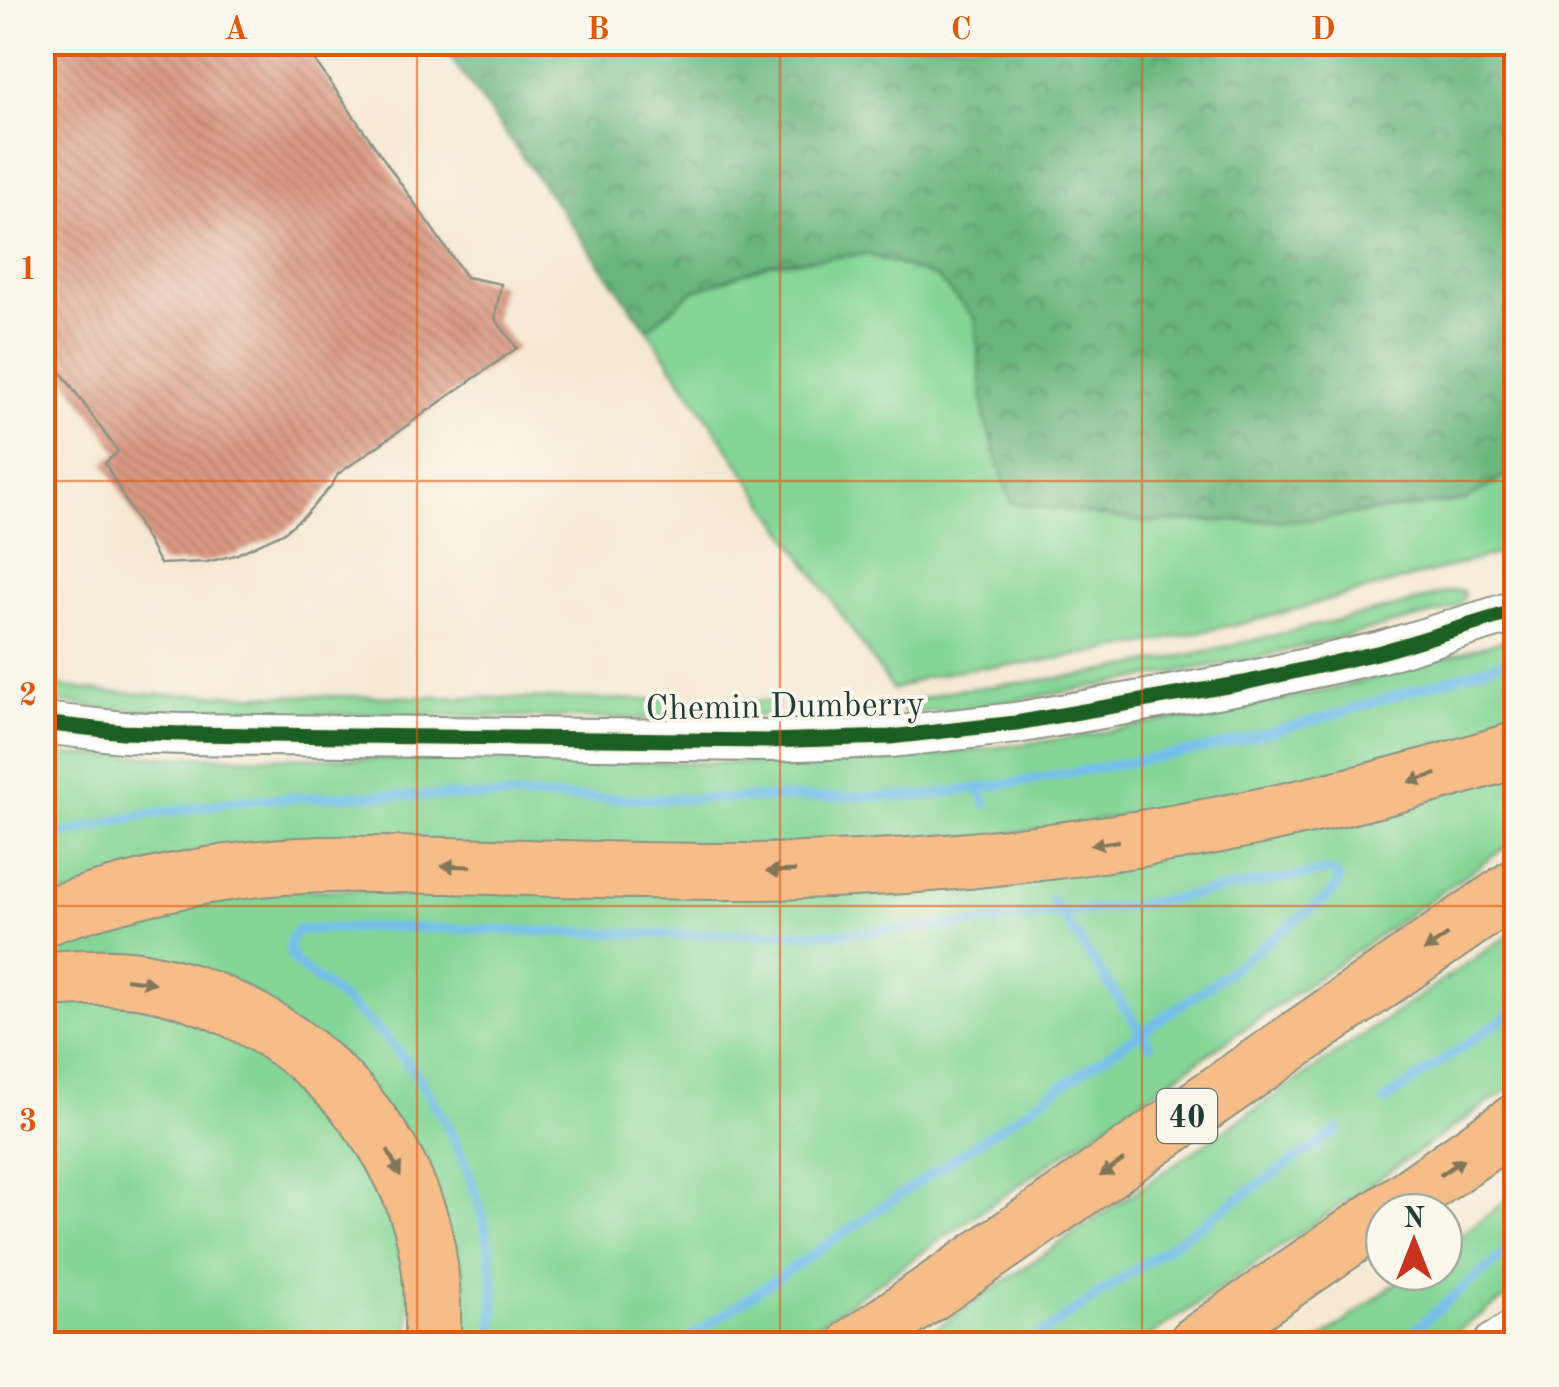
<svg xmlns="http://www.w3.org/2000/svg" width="1559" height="1387" font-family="'Old Standard TT',serif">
	<defs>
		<pattern id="forest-crowns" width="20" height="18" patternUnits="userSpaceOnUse" patternTransform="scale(2.5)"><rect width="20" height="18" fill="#6bb67f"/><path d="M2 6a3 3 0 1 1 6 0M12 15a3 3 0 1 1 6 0" fill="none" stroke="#579569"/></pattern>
		<pattern id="building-back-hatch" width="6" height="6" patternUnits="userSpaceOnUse" patternTransform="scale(2.5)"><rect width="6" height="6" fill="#da9982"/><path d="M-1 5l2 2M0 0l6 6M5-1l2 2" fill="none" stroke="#b07e6b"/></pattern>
	</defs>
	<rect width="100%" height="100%" fill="#fbf7ec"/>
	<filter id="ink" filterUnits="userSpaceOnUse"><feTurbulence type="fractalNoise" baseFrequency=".01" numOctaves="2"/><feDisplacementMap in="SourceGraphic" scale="20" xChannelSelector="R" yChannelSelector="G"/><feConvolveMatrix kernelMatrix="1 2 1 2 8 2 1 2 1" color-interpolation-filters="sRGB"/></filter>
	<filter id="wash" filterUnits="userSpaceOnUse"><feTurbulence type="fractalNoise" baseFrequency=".0048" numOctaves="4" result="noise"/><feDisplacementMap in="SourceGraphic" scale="40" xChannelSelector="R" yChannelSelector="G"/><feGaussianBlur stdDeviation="2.25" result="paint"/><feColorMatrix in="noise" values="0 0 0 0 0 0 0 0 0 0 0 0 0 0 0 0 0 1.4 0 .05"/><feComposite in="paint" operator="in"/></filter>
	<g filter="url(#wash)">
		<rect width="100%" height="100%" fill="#f6e9d4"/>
		<!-- grass -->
		<path fill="#84d596" stroke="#528965" stroke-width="2.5" d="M866,254L936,277L975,318L985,420L1146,522L1309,520L1465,500L1516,469V549L1260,619L1149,643L1025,664L964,669L923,678L893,690L647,329L693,291L772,263Z
			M1462,590L1464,595C1462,605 1454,607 1446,611L1256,658L962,710L906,713L901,709L904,704L949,691L1085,675L1198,653L1408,604L1450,591Z
			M1516,637V725L1232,800L995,836L43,897L42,801L46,799L43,747L68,755L160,756L713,763L905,759L1076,737L1334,689Z
			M42,684L107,692L151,694L777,701L775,713L748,718L652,719L170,712L104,708L43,700Z
			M1516,769V840L790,1344H448L362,1078L43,961V938L260,889L721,893Z
			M1516,930V1084L1139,1344H913Z
			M43,996L194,1010L303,1075L381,1177L410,1281L409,1344H43Z
			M1516,1193V1291L1438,1344H1315L1411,1272H1444V1248Z"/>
		<!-- forest -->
		<path fill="url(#forest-crowns)" stroke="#457a5a" stroke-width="2.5" d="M440,43H1516V469L1466,500L1309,520L1146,522L1011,503L985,420L975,318L936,277L866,254L772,263L693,291L647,329Z"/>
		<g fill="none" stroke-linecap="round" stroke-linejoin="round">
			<!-- stream -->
			<path stroke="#73bdec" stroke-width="9" d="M979,789L986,804
				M42,839L133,817L244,800L364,795L664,799L923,796L1014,783L1209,748L1334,715L1516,658
				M1052,900L1150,1045
				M1385,1101L1516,1010
				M492,1344C502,1259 477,1173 433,1101C421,1082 408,1061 392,1045C364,1016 331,989 298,965C287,953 286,941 298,930L383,927L669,935L858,932L952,926L1130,906L1328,871L1335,874L1339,878L1337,886L1331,894L1212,984L680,1344
				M1027,1344L1338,1130
				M1397,1344L1516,1244"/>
		</g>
		<g id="blocks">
			<!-- building -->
			<path fill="url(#building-back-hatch)" d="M42,42H302L466,277L501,284L495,319L517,348L338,474L332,485L306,514L283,533L235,555L207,562L160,564L105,463L118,452L42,345Z"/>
		</g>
	</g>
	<g filter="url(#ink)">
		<use href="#blocks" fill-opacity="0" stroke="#8a9384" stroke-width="2.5"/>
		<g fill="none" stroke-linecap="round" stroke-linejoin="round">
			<defs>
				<path id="minor" d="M42,723L123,732L183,734L767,741L890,737L1016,723L1244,683L1381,652L1516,611
					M1494,1344L1516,1329"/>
				<path id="highway" d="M42,918C111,894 183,877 255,869C327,861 401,865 474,866C579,869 685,873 790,871C1036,865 1282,823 1516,750
					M42,980C75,977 109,975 142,980C270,1003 383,1097 421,1223C432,1262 434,1304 432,1344
					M1387,1212L1516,1122
					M857,1344L1516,887
					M1196,1344L1384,1214"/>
			</defs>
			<!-- minor casing -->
			<use href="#minor" stroke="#8a9384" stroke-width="44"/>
			<!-- highway casing -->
			<use href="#highway" stroke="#8a9384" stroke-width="59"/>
			<!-- minor -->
			<use href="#minor" stroke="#fff" stroke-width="40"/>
			<!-- highway -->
			<use href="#highway" stroke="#f7bd88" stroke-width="55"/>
			<defs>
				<path id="cycleway" d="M42,723L123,732L183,734L767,741L890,737L1016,723L1244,683L1381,652L1516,611"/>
			</defs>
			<!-- cycleway casing -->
			<use href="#cycleway" stroke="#fbf7ec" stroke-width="21"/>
			<!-- cycleway -->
			<use href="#cycleway" stroke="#1b5e20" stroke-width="15"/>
		</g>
		<!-- one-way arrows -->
		<defs><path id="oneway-solid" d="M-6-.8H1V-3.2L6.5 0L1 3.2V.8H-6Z" transform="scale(2.5)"/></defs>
		<g fill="#80775a">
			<use href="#oneway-solid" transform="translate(1423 778) rotate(164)"/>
			<use href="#oneway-solid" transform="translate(1105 843) rotate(171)"/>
			<use href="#oneway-solid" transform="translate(456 866) rotate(-178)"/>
			<use href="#oneway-solid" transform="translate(781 871) rotate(179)"/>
			<use href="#oneway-solid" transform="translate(1436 943) rotate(145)"/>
			<use href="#oneway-solid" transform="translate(140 981) rotate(8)"/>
			<use href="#oneway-solid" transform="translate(394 1163) rotate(63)"/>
			<use href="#oneway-solid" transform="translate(1452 1167) rotate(-35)"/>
			<use href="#oneway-solid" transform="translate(1112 1168) rotate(145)"/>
		</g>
	</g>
	<!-- grid -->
	<path fill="none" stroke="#de580e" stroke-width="2.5" stroke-opacity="0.55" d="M417,42V1344M780,42V1344M1142,42V1344M42,481H1516M42,906H1516"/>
	<g text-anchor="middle" stroke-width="8" stroke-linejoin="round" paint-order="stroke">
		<!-- shield labels -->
		<rect fill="#fbf7ec" stroke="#61756b" stroke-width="2.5" x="1157" y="1089" width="60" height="54" rx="8"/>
		<g font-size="32" font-weight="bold" fill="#1f3d34">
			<text x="1187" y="1127">40</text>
		</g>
		<!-- street labels -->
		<g font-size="35" fill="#1f3d34" stroke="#fbf7ec">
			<text transform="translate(785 705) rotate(-1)" y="12">Chemin Dumberry</text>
		</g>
	</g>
	<!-- margin -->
	<rect width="1559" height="1387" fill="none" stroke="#fbf7ec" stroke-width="110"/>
	<!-- north arrow -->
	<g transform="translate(1414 1242)"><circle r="48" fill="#fbf7ec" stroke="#a3ada2" stroke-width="2.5"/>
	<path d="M0-8L18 38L0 25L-18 38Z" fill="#c8321e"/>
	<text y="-15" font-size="28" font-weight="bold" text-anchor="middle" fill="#1f3d34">N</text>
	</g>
	<rect x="55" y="55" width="1449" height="1277" fill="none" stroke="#de580e" stroke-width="4"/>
	<g font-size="32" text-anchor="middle" font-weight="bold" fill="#de580e">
		<text x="236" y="39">A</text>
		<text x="598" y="39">B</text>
		<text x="961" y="39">C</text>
		<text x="1323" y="39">D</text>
		<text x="28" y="279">1</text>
		<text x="28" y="705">2</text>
		<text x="28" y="1131">3</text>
	</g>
</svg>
